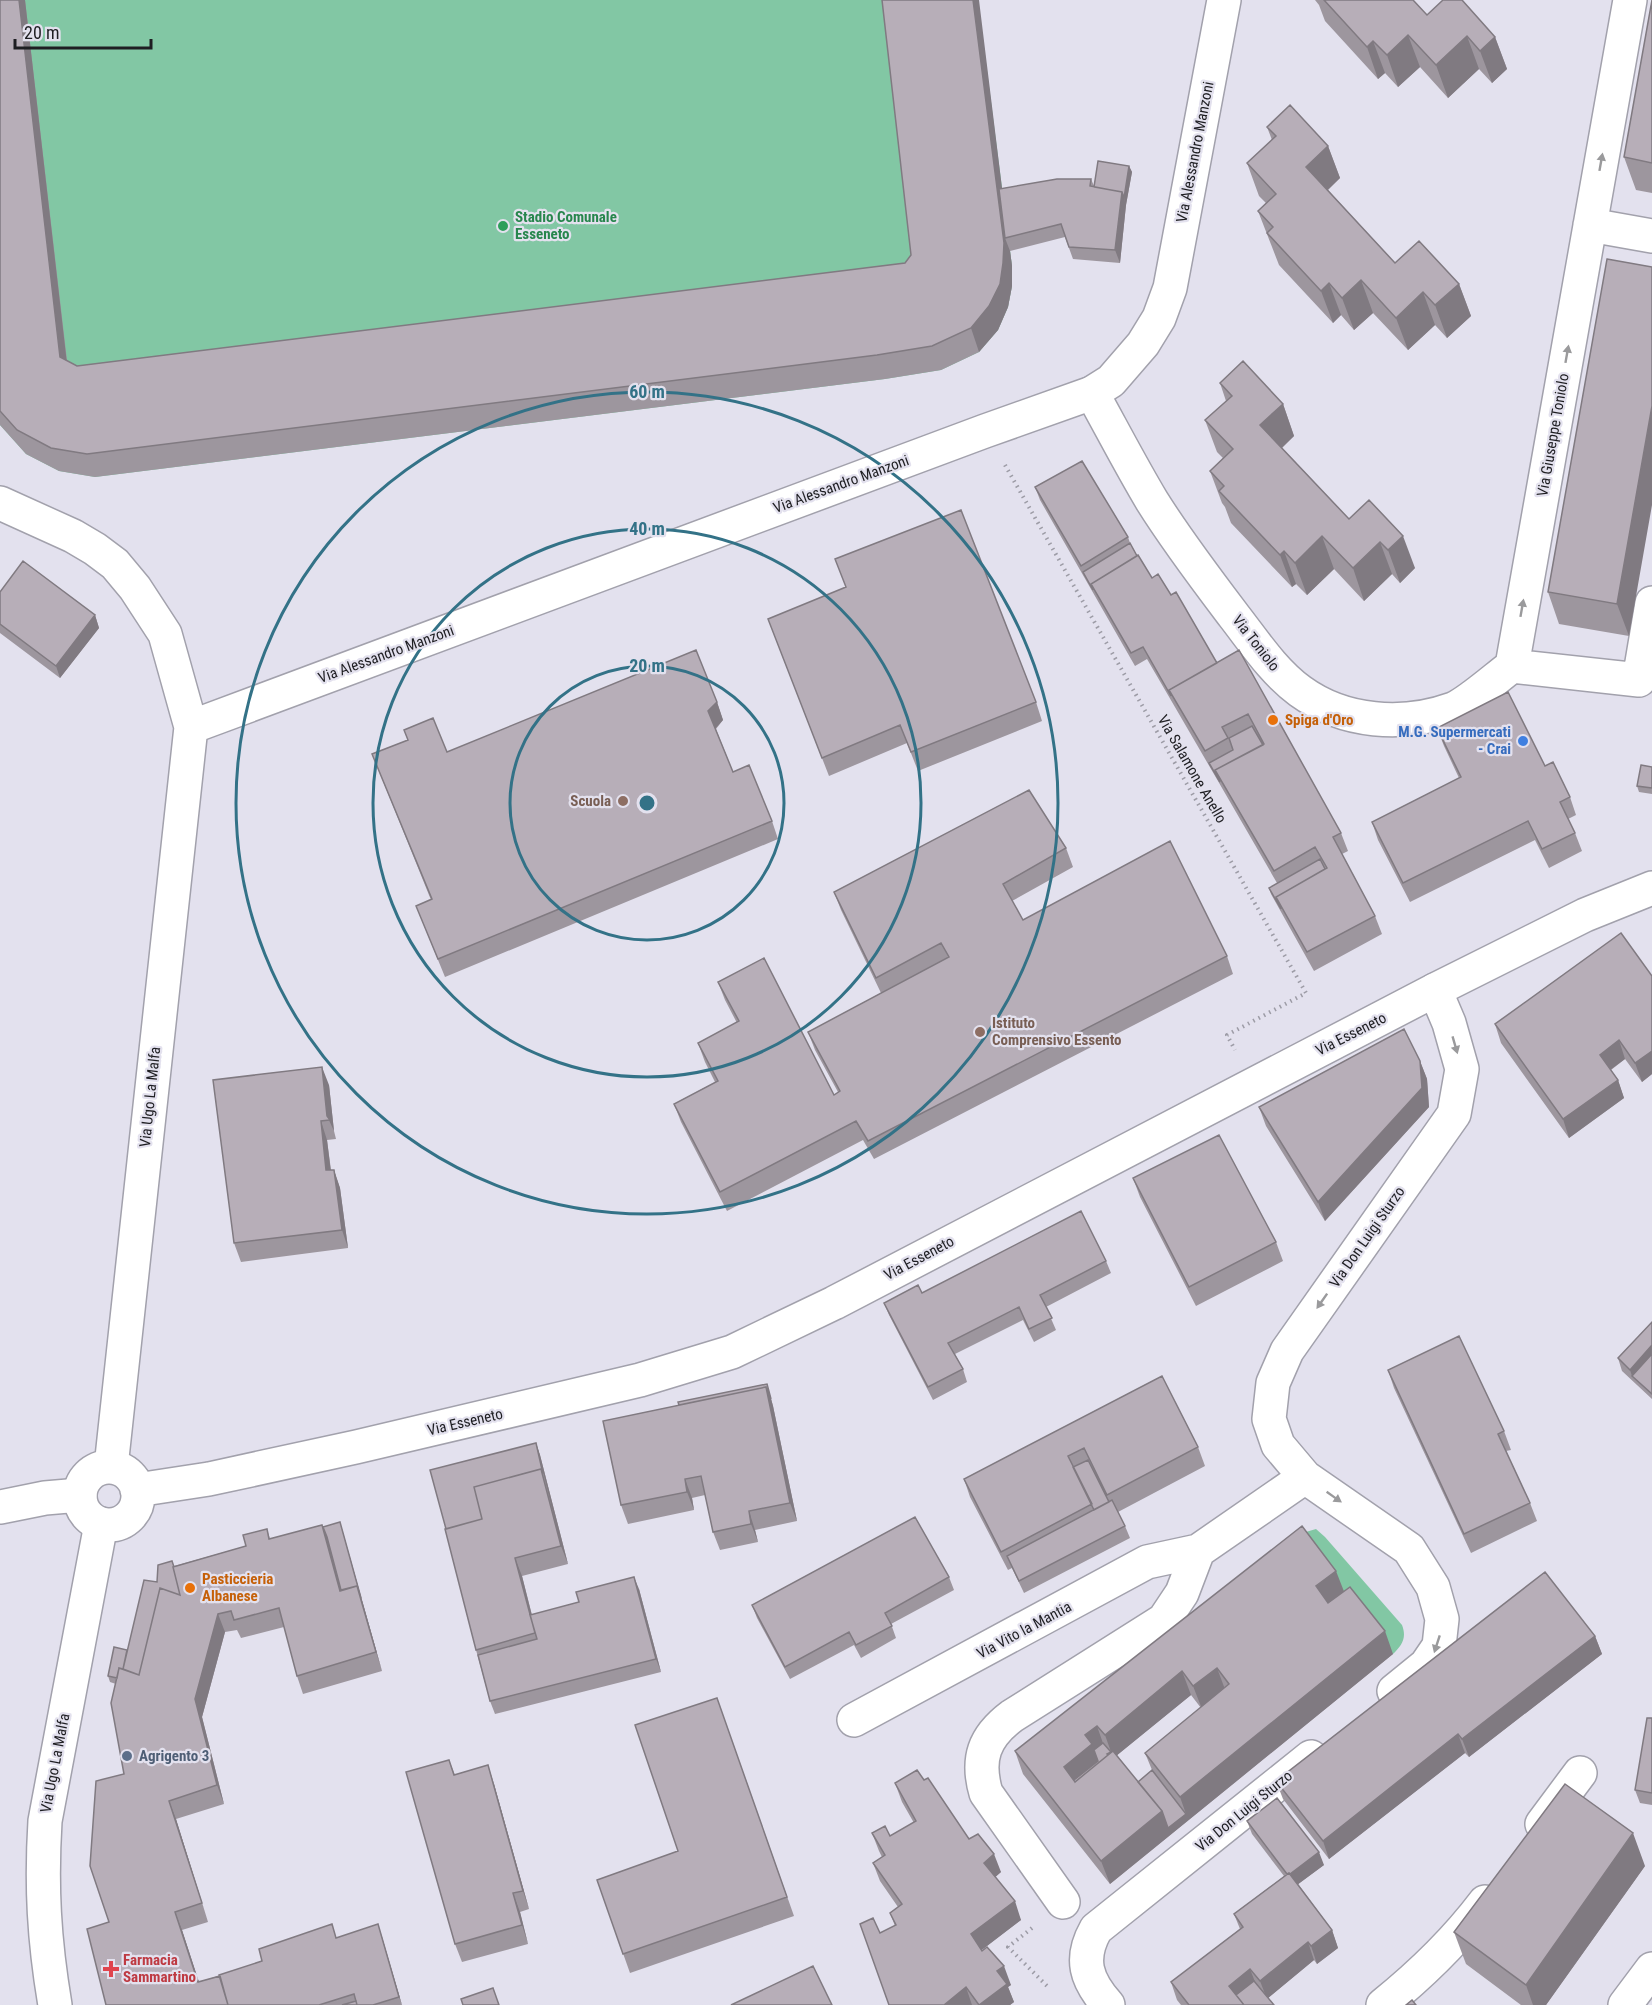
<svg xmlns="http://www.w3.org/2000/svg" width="1652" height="2005" font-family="'Roboto Condensed',sans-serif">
	<rect width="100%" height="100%" fill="#e3e1ee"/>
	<!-- green -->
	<path fill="#82c7a4" d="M0,0H978L1012,266V286L1008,307L998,330L979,352L941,370L885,379L95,477L59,471L26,454L0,425Z
		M1316,1529L1325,1537L1402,1625C1407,1638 1402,1645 1393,1654L1359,1611L1337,1627L1299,1534Z"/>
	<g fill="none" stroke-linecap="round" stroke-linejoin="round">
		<defs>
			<path id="minor" d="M1590,225L1652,236
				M1092,393C1112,429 1131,466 1152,501C1177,541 1206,579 1234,616C1255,643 1273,671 1300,691C1344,723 1403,727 1453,709C1468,703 1497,677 1512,666
				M1512,666L1630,0
				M1512,666L1639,680L1652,603
				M0,1507L45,1498L80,1495
				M1394,1691L1426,1665L1439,1646L1442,1619L1433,1587L1409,1549L1305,1477L1278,1445L1269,1419L1273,1383L1287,1351L1454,1114L1462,1069L1449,1023L1435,990
				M854,1720L1147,1562L1198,1551
				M1542,1824L1580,1773
				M1063,1902L986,1793C976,1759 984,1737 1012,1716L1164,1620L1182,1593L1198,1551L1305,1477
				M55,2005C44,1940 41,1886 45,1821L101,1524
				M1108,2005C1086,1980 1079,1959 1096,1929L1311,1757
				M1383,2005C1419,1976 1457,1939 1485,1902"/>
			<path id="tertiary" d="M0,503L73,536L95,549L115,564L135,588L165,634L191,727L111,1467
				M191,727L985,431L1092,393L1111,381L1143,344L1159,318L1170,288L1224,0
				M80 1496a29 29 0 1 1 58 0a29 29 0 1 1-58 0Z
				M137,1490L209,1479L356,1447L640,1380L732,1352L834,1303L1435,990L1585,915L1652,888"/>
			<path id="secondary" d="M1625,2005L1652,1969"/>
		</defs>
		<!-- minor casing -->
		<use href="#minor" stroke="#a2a1ac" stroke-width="36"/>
		<!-- tertiary casing -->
		<use href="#tertiary" stroke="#a2a1ac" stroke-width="36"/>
		<!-- secondary casing -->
		<use href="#secondary" stroke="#a2a1ac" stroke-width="36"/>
		<!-- path -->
		<path stroke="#9d9ca6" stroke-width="4" stroke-dasharray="1.5 4.5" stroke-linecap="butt" d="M1005,465L1306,993L1227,1035L1235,1050
			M1032,1928L1008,1947L1049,1988"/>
		<!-- minor -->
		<use href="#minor" stroke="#fff" stroke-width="33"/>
		<!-- tertiary -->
		<use href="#tertiary" stroke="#fff" stroke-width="33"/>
		<!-- secondary -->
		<use href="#secondary" stroke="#fff" stroke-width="33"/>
	</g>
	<!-- wall -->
	<path fill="#9d969e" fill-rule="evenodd" d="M0,0H25L67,360L77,366L905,263L1002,189L1091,179L1094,186L1129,166L1132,172L1126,205L1120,263L1073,259L1065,237L1010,251L1012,266V286L1008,307L998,330L979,352L941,370L885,379L95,477L59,471L26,454L0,425Z
		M1315,0H1413L1427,15L1495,37L1507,69L1492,83L1479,69L1448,98L1420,67L1398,87L1385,73L1378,79L1325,21L1319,5Z
		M1652,0V193L1636,190L1624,157Z
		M1267,127L1328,146L1340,178L1328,190L1395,263L1459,284L1471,316L1447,338L1435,325L1408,350L1373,313L1354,330L1341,315L1333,323L1279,265L1258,211L1266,203L1259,196L1247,163L1272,140Z
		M1652,267L1629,636L1559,624L1548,592Z
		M1220,383L1283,404L1294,436L1282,448L1349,519L1415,568L1400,583L1392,574L1364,601L1334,569L1307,595L1296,584L1292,587L1231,523L1225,507L1222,503L1210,471L1223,458L1217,452L1205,420L1226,401Z
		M1035,487L1128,537L1130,543L1137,556L1152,578L1171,595L1217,663L1341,833L1348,851L1342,854L1375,916L1382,934L1314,971L1271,894L1269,888L1277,883L1211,769L1147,659L1135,666L1040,500Z
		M0,592L95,615L99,628L60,678L0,633Z
		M768,619L1036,702L1042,721L918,771L907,743L829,776Z
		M717,702L723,720L716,729L733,772L772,821L778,839L445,977L416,906L431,900L372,754L408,740L404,730L447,752Z
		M1437,728L1545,766L1570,797L1576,815L1568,819L1575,833L1582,851L1549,868L1535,840L1410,902L1378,840L1372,822L1459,778L1444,746Z
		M1652,767V794L1639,792L1637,786Z
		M1066,848L1073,867L1012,901L1023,920L1227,956L1233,974L874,1159L863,1140L727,1211L681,1122L674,1104L715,1082L705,1062L698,1043L737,1023L725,1000L718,982L834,1095L838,1092L815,1050L808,1032L881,993L841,910L834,892Z
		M1652,976V1074L1642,1082L1625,1059L1611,1070L1618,1080L1624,1098L1569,1138L1501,1043L1495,1024Z
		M1420,1061L1427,1079L1429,1107L1325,1221L1266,1126L1259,1107Z
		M329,1085L334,1131L336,1139L327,1140L331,1170H334L340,1188L348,1248L241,1262L234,1243Z
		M1133,1178L1276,1242L1283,1261L1196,1306L1140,1197Z
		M1106,1261L1111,1273L1046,1307L1056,1330L1034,1342L1023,1320L955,1354L963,1369L967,1382L933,1400L889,1315L884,1303L922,1293Z
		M1652,1322V1399L1622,1371L1618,1358Z
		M1388,1370L1504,1431L1511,1450L1506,1451L1530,1503L1537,1521L1471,1553L1394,1388Z
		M1162,1376L1198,1447L1205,1466L1118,1512L1125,1526L1130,1538L1024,1593L1012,1568L1008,1570L970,1497L964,1479Z
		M767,1384L773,1406L797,1521L755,1530L758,1542L720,1550L713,1532L705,1495L692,1498L694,1510L628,1524L621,1505L679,1405Z
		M536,1443L540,1455L568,1564L522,1576L532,1615L639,1589L661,1672L495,1714L490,1701L476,1650Z
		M323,1527L342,1529L382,1671L303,1694L297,1676L284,1627L241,1638L237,1630L225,1632L202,1717L224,1804L176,1819L208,1922L182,1930L199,1982L337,1938L382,1937L402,2005H106L109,1922L124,1774L116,1684L110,1682L108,1676L127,1650L157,1582L174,1566L246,1546L267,1529L270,1539Z
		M949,1577L954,1590L891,1624L896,1638L861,1658L854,1645L790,1679L757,1618L752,1605Z
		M1344,1592L1393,1654L1110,1884L1023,1774L1015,1751ZM1191,1695L1201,1708L1145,1753L1152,1770L1138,1782L1117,1755Z
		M1595,1636L1602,1654L1469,1757L1465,1753L1329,1859L1283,1799L1276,1781Z
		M717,1698L794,1916L630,1973L597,1880L678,1851Z
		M1652,1718V1805L1640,1803L1635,1790Z
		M449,1760L455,1775L494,1784L529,1909L520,1912L528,1944L462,1962L455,1944Z
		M895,1783L969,1839L1001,1872L995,1877L1021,1920L981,1950L1011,1985L1008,1987L1014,2002L1010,2005H889L880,1933L895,1926L890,1913L898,1907L880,1881L873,1863L882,1857L879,1851L872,1833L890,1836L914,1823L902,1802Z
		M1247,1821L1324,1865L1298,1884L1332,1930L1338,1948L1317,1964L1314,1960L1268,1998L1274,2005H1181L1177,2000L1171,1982L1240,1929L1234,1914L1284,1876L1252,1834Z
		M1645,1866L1546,2005H1521L1466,1964L1454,1932Z"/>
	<!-- shaded-wall -->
	<path fill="#807a81" d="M19,0H25L69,381L60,357Z
		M973,0H979L1008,237L1005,238L1010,251L1012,266V286L1008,307L998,330L979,352L971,328Z
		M1408,35L1420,67L1398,87L1387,55Z
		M1467,36L1479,69L1448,98L1436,65Z
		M1495,37L1507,69L1492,83L1480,51Z
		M1373,41L1385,73L1378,79L1367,47Z
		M1328,146L1340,178L1318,199L1306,167Z
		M1129,166L1132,172L1126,205L1124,198Z
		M1122,192L1126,205L1120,263L1115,250Z
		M1361,280L1373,313L1354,330L1342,298Z
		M1329,283L1341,315L1333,323L1321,291Z
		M1459,284L1471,316L1447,338L1435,305Z
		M1423,292L1435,325L1408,350L1396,318Z
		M1283,404L1294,436L1272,457L1260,425Z
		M1652,406V505L1629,636L1617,604Z
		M1322,536L1334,569L1307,595L1295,563Z
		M1403,536L1415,568L1400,583L1388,550Z
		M1380,542L1392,574L1364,601L1353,568Z
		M1284,551L1296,584L1292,587L1280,555Z
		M95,615L99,628L60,678L56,666Z
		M717,702L723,720L715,729L708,711Z
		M1619,1040L1625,1059L1606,1073L1600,1055Z
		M1652,1051V1074L1642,1082L1635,1063Z
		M1420,1061L1427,1079L1429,1107L1325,1221L1318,1202Z
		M322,1067L329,1085L334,1131L327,1116Z
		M1618,1080L1624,1098L1569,1138L1563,1119Z
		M321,1121L327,1140L333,1189L326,1170Z
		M334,1170L340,1188L348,1248L342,1230Z
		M1652,1345V1363L1632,1376L1630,1370Z
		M767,1384L773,1406L797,1521L790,1503L766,1387Z
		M536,1443L540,1455L568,1564L561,1546Z
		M685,1479L692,1498L694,1510L687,1492Z
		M749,1511L755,1530L758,1542L751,1524Z
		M340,1522L342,1529L382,1671L376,1652L357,1586Z
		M322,1525L329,1543L345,1603L340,1591Z
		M515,1558L522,1576L541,1652L535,1633Z
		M1336,1571L1345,1594L1324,1610L1316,1586Z
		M634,1577L639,1589L661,1672L656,1659Z
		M218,1614L225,1632L202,1717L224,1804L217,1785L195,1699Z
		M1385,1631L1393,1654L1110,1884L1101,1861L1162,1811L1186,1814L1180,1797Z
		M1595,1636L1602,1654L1469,1757L1462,1739Z
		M1217,1668L1226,1692L1202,1709L1193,1686Z
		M1182,1671L1191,1695L1110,1761L1107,1754L1111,1752L1105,1735Z
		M1097,1726L1105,1749L1100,1768L1074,1789L1064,1767L1085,1735Z
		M1458,1734L1465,1753L1329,1859L1323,1841Z
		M488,1765L494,1784L529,1909L523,1891Z
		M169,1801L176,1819L208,1922L202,1903Z
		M1633,1833L1645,1866L1546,2005H1533L1526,1985Z
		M1319,1852L1324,1865L1293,1888L1289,1875Z
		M994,1854L1001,1872L991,1881L984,1863Z
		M513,1893L520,1912L528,1944L522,1925Z
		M1015,1901L1021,1920L978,1953L971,1934Z
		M175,1912L182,1930L205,2001L198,1982Z
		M378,1924L382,1937L402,2005L399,1997Z
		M1332,1930L1338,1948L1317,1964L1311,1946Z
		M1308,1942L1314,1960L1267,1999L1260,1981Z
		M1004,1966L1011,1985L1008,1987L1014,2002L1010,2005H979L997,1971Z
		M1250,1969L1257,1987L1237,2003L1229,1986Z
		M966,1987L972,2005H944Z"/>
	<!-- building -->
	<path fill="#b7aeb8" stroke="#807a81" stroke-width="1.5" d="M0,0H19L60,357L77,366L905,263L911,255L882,0H973L1004,243L1003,263L1000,284L989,306L971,328L932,346L877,355L87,454L51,448L17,430L0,411Z
		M1324,0H1413L1427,15L1443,0H1462L1495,37L1480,51L1467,36L1436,65L1408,35L1387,55L1373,41L1367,47Z
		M1652,0V163L1624,157Z
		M1290,105L1328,146L1306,167L1395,263L1419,241L1459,284L1435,305L1423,292L1396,318L1361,280L1342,298L1329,283L1321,291L1267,233L1273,227L1258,211L1276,194L1247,163L1276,136L1267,127Z
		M1098,161L1129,166L1124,198L1122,192L1094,187Z
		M1057,179H1091L1090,186L1122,192L1115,250L1069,247L1061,224L1005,238L999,189Z
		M1607,259L1652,267V406L1617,604L1548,592Z
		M1243,361L1283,404L1260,425L1349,519L1369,500L1403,536L1388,550L1380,542L1353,568L1322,536L1295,563L1284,551L1280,555L1219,491L1224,486L1210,471L1233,449L1205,420L1232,396L1220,383Z
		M1082,461L1128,537L1081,566L1035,487Z
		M961,510L1036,702L911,752L900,725L822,758L768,619L846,587L835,559Z
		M1130,543L1137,556L1091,584L1093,590L1083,572Z
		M1138,555L1152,578L1158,574L1171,595L1176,592L1217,663L1169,690L1171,696L1143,647L1131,653L1091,584Z
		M23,561L95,615L56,666L0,624V592Z
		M696,650L717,702L708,711L733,772L749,765L772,821L438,959L416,906L432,899L372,754L408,740L404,730L433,718L447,752Z
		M1239,650L1341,833L1333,837L1375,916L1307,952L1276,897L1327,868L1315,847L1274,871L1215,770L1264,744L1248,714L1222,727L1228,738L1205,751L1169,690Z
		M1508,692L1545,766L1553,762L1570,797L1560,802L1575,833L1542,849L1528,821L1403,883L1372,822L1461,777L1437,728Z
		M1252,726L1263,745L1215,770L1220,782L1209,763L1233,750L1229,738Z
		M1641,765L1652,767V788L1637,786Z
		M1029,790L1066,848L1003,884L1023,920L1170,841L1227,956L868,1141L856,1121L720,1192L674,1104L718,1081L698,1043L739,1021L718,982L764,958L834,1095L840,1091L808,1032L949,957L941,943L876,978L834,892Z
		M1320,859L1325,869L1276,897L1281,909L1269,888Z
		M1621,933L1652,976V1051L1635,1063L1619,1040L1600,1055L1618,1080L1563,1119L1495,1024Z
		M1404,1029L1420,1061L1422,1088L1318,1202L1259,1107Z
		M322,1067L327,1116L330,1120L321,1121L326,1170H334L342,1230L234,1243L213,1080Z
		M1219,1135L1276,1242L1189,1287L1133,1178Z
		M1081,1211L1106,1261L1040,1295L1052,1318L1029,1329L1019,1307L948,1343L963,1369L928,1387L884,1303L918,1285L922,1293Z
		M1652,1322V1345L1630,1370L1618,1358Z
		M1459,1336L1504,1431L1498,1434L1530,1503L1464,1534L1388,1370Z
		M1652,1354V1394L1632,1376Z
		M1162,1376L1198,1447L1107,1495L1084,1448L1068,1456L1092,1504L1001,1552L964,1479Z
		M767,1384L771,1399L766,1387L679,1405L678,1402Z
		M766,1387L790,1503L749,1511L751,1524L713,1532L701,1476L685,1479L687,1492L621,1505L603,1421Z
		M536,1443L543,1474L541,1469L474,1487L482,1519L446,1529L430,1470Z
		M1088,1460L1109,1502L1094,1510L1073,1467Z
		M541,1469L561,1546L515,1558L535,1633L476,1650L445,1529L482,1519L474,1487Z
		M1112,1500L1125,1526L1019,1581L1007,1556Z
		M915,1517L949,1577L885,1613L892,1626L856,1645L849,1632L785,1667L752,1605Z
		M340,1522L361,1598L357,1586L341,1590L327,1537L323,1527Z
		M322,1525L340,1591L357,1586L376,1652L297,1676L279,1608L234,1620L231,1611L218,1614L195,1699L217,1785L169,1801L202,1903L175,1912L198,1982L220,1976L228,2005H106L87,1929L109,1922L90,1866L96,1781L124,1774L111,1703L119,1668L139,1675L160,1588L180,1595L173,1567L246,1546L243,1535L267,1529L269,1539Z
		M1302,1526L1336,1571L1316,1586L1328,1603L1350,1587L1385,1631L1180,1797L1145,1753L1229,1684L1217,1668L1193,1686L1182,1671L1105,1735L1097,1726L1085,1735L1092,1744L1064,1767L1075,1782L1113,1751L1162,1811L1101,1861L1015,1751Z
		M172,1561L174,1567H173L180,1595L160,1588L139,1675L123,1669L144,1580L157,1582L158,1565Z
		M1545,1572L1595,1636L1462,1739L1458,1734L1323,1841L1276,1781Z
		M634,1577L656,1659L490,1701L478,1655L537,1639L530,1615L579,1602L576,1592Z
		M114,1647L127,1650L123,1669L119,1668L117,1678L108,1676Z
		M717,1698L787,1897L623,1954L597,1880L678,1851L635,1725Z
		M1647,1718H1652V1793L1635,1790Z
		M1103,1743L1111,1752L1107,1754L1108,1755L1075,1782L1074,1780L1098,1761L1094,1750Z
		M449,1760L454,1775L488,1765L523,1891L513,1893L522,1925L455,1944L406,1772Z
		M917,1770L924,1780L928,1778L969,1839L978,1834L994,1854L984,1863L1015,1901L971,1934L982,1951L987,1947L1004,1966L997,1971L1007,1984L979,2005L966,1987L944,2005H889L860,1924L873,1918L880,1933L896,1925L890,1913L902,1904L873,1863L885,1855L872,1833L885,1826L890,1836L916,1821L895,1783Z
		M1152,1770L1186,1814L1168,1828L1162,1811L1138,1782Z
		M1565,1784L1633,1833L1526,1985L1454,1932Z
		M1277,1798L1319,1852L1290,1874L1289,1873L1287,1874L1247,1821Z
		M1289,1873L1332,1930L1311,1946L1308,1942L1260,1981L1250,1969L1229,1986L1244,2005H1189L1171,1982L1243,1927L1234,1914Z
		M332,1924L336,1938L378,1924L399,1997L373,2005H357L354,1994L319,2005H228L219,1975L262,1961L259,1949Z
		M813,1966L832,2005H731Z
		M1254,1981L1274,2005H1244L1236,1995Z
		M493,1988L499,2005H463L461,1999Z
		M1412,2000L1416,2005H1406Z
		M356,2001L357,2005H342Z"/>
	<!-- one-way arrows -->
	<defs><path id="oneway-solid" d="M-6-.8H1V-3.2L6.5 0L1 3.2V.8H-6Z" transform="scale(1.5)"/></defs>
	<g fill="#9a9a9c">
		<use href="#oneway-solid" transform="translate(1601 162) rotate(-80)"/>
		<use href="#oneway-solid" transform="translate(1567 354) rotate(-80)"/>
		<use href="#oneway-solid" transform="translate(1522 608) rotate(-80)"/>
		<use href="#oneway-solid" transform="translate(1455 1045) rotate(74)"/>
		<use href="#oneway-solid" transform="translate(1322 1301) rotate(125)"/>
		<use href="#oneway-solid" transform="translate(1334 1497) rotate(35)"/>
		<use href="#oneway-solid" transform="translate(1437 1644) rotate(108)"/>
	</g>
	<!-- distance rings -->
	<g fill="none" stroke="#337287" stroke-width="3">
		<circle cx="647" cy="803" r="137"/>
		<circle cx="647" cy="803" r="274"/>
		<circle cx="647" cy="803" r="411"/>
	</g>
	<!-- markers -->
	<circle fill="#2e9e5b" stroke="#e3e1ee" stroke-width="2" cx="503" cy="226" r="6"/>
	<g fill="#e8710a" stroke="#e3e1ee" stroke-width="2">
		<circle cx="1273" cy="720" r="6"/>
		<circle cx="190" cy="1588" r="6"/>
	</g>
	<circle fill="#3f7fe0" stroke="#e3e1ee" stroke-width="2" cx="1523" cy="741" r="6"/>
	<g fill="#8d6e63" stroke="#e3e1ee" stroke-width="2">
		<circle cx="623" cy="801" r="6"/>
		<circle cx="980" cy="1032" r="6"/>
	</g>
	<circle fill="#5c6f8a" stroke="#e3e1ee" stroke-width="2" cx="127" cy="1756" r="6"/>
	<path fill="#e0444e" stroke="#e3e1ee" stroke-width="2" d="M108 1960h6v6h6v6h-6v6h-6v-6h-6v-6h6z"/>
	<g text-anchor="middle" stroke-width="4.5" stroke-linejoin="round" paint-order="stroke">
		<!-- street labels -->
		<g font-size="15" fill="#1e1e22" stroke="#e3e1ee">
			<text transform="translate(1195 152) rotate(-79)" y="5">Via Alessandro Manzoni</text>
			<text transform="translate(1553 435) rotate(-80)" y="5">Via Giuseppe Toniolo</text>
			<text transform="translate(841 484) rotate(-20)" y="5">Via Alessandro Manzoni</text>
			<text transform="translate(1256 643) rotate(52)" y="5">Via Toniolo</text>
			<text transform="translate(386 654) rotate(-20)" y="5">Via Alessandro Manzoni</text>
			<text transform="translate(1192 769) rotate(60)" y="5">Via Salamone Anello</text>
			<text transform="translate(1351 1034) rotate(-27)" y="5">Via Esseneto</text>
			<text transform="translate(150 1097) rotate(-84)" y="5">Via Ugo La Malfa</text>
			<text transform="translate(1367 1237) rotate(-55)" y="5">Via Don Luigi Sturzo</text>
			<text transform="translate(919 1258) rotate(-28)" y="5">Via Esseneto</text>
			<text transform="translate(465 1422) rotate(-13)" y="5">Via Esseneto</text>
			<text transform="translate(1024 1630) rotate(-28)" y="5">Via Vito la Mantia</text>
			<text transform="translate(55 1763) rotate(-79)" y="5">Via Ugo La Malfa</text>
			<text transform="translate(1244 1811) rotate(-39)" y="5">Via Don Luigi Sturzo</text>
		</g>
		<!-- leisure labels -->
		<g font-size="15" font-weight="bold" fill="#27864d" stroke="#e3e1ee" text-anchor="start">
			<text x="515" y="222">Stadio Comunale<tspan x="515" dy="17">Esseneto</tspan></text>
		</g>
		<!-- food labels -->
		<g font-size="15" font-weight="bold" fill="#c56008" stroke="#e3e1ee" text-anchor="start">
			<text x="1285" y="725">Spiga d'Oro</text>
			<text x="202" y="1584">Pasticcieria<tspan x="202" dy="17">Albanese</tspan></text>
		</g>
		<!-- shop labels -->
		<g font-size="15" font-weight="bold" fill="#366cbe" stroke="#e3e1ee" text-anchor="end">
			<text x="1511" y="737">M.G. Supermercati<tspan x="1511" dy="17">- Crai</tspan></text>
		</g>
		<!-- education labels -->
		<g font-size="15" font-weight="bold" fill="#785e54" stroke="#e3e1ee" text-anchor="end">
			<text x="611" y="806">Scuola</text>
			<text x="992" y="1028" text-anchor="start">Istituto<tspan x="992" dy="17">Comprensivo Essento</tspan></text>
		</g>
		<!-- service labels -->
		<g font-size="15" font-weight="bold" fill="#4e5e75" stroke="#e3e1ee" text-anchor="start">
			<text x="139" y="1761">Agrigento 3</text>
		</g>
		<!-- health labels -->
		<g font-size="15" font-weight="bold" fill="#be3a42" stroke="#e3e1ee" text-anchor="start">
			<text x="123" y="1965">Farmacia<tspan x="123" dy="17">Sammartino</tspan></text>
		</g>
	</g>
	<circle cx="647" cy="803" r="9" fill="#337287" stroke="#e3e1ee" stroke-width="3"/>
	<g font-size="18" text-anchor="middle" font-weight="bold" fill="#337287" stroke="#e3e1ee" stroke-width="4.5" stroke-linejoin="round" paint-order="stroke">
		<text x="647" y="398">60 m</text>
		<text x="647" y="535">40 m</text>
		<text x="647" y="672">20 m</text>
	</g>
	<!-- scale -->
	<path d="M15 39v9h136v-9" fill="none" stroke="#1e1e22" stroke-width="3"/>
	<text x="24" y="39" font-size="18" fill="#1e1e22" stroke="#e3e1ee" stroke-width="4.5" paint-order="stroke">20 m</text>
</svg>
